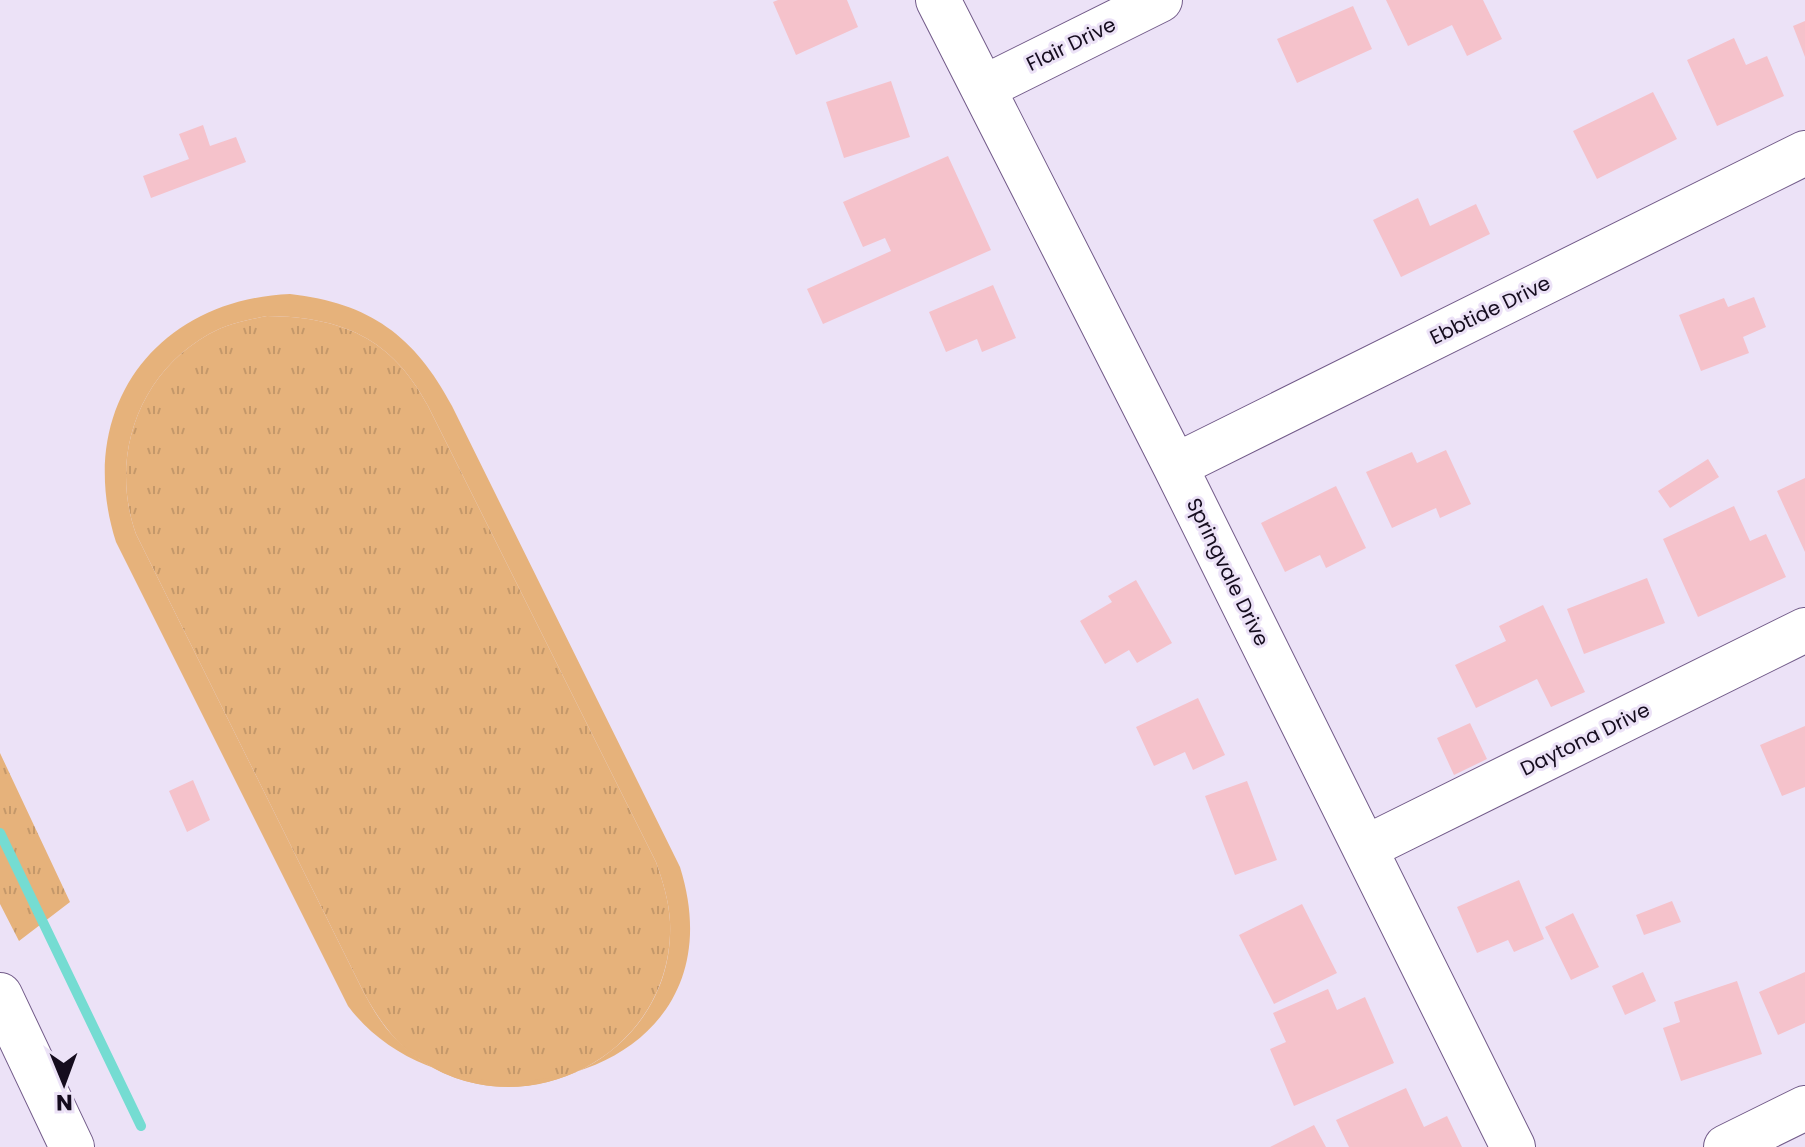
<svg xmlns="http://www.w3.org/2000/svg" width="1805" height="1147" font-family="Poppins,sans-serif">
	<defs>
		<pattern id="grass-tufts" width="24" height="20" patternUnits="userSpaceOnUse" patternTransform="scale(2)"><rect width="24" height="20" fill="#e6b27b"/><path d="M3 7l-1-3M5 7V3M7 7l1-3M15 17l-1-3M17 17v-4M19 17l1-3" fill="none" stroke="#c4986a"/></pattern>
	</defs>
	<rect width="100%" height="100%" fill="#ece2f7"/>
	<!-- grass -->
	<path fill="url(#grass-tufts)" d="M267,316C342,317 392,338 428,406L656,862C663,882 669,901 670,922C675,1051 530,1130 423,1062C396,1045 379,1020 364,993L136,534C109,458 138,374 209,334C227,324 247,320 267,316Z
		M0,753L70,902L19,941L0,904Z"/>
	<!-- pitch -->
	<path fill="#e6b27b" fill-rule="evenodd" d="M290,294C370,303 415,336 452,406L680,867C748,1084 454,1147 348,1006L116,542C74,411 154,300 290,294ZM267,316C342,317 392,338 428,406L656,862C663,882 669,901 670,922C676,1067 495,1143 395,1038C382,1025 373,1009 364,993L136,534C109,458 138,374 209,334C227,324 247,320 267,316Z"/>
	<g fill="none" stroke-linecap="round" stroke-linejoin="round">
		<!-- stream -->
		<path stroke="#75dcd2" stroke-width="10" d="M0,833L141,1126"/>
	</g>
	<!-- building -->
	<path fill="#f5c2cb" d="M778,0H847L858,27L796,55L773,2Z
		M1386,0H1483L1502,39L1467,56L1452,25L1408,46Z
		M1353,6L1372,49L1297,83L1277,39Z
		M1805,21V57L1793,26Z
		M1734,38L1746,65L1767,56L1784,96L1717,126L1687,60Z
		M891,81L910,137L844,158L826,102Z
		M1653,92L1677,139L1597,179L1573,131Z
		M203,125L210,146L236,137L246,162L151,198L143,176L189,159L179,134Z
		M948,156L991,250L823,324L807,289L891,251L885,238L863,247L843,202Z
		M1418,198L1430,226L1476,204L1490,234L1401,277L1373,220Z
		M993,285L1016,338L982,352L977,339L946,352L929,312Z
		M1754,297L1766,327L1743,337L1749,353L1701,371L1679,315L1724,298L1728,307Z
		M1446,450L1471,504L1440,518L1436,508L1392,528L1366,472L1412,452L1417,463Z
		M1708,459L1719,477L1670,508L1658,491Z
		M1805,478V552L1777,491Z
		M1336,486L1366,548L1326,568L1320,555L1285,572L1261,523Z
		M1734,506L1750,541L1766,534L1786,577L1698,617L1663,539Z
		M1647,578L1665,623L1584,654L1567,609Z
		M1136,580L1172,643L1137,663L1129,650L1105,664L1080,621L1112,602L1108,596Z
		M1543,605L1585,692L1551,707L1537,679L1476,708L1455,665L1506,641L1499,626Z
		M1198,698L1225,755L1193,770L1185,752L1154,766L1136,727Z
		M1470,723L1487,759L1454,775L1437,738Z
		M1805,726V787L1782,796L1760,745Z
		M193,780L210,820L187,832L169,791Z
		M1247,781L1277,860L1235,875L1205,796Z
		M1519,880L1544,939L1514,952L1508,940L1477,953L1457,907Z
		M1672,901L1681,922L1644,935L1636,915Z
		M1302,904L1337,973L1274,1004L1239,935Z
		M1573,913L1599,967L1571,980L1545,927Z
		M1643,972L1656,1001L1625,1015L1612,986Z
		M1805,972V1023L1778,1035L1759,992Z
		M1737,981L1762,1054L1681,1081L1663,1028L1680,1022L1674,1002Z
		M1328,989L1337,1010L1365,997L1394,1063L1294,1106L1270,1049L1286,1042L1273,1013Z
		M1406,1088L1424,1127L1447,1116L1462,1147H1349L1336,1120Z
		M1314,1125L1326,1147H1270Z"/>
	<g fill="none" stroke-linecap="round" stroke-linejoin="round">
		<defs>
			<path id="minor" d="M938,0L1175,466L1513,1147
				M983,88L1160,0
				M1175,466L1805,153
				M1365,848L1805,630
				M0,995L72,1147
				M1726,1147L1805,1108"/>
		</defs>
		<!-- minor casing -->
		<use href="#minor" stroke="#725b89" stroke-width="46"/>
		<!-- minor -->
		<use href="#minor" stroke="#fff" stroke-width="44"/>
	</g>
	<g text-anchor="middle" stroke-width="6" stroke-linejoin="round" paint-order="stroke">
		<!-- street labels -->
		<g font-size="20" fill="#150c1e" stroke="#ece2f7">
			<text transform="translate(1071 44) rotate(-26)" y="7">Flair Drive</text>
			<text transform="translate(1490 310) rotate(-26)" y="7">Ebbtide Drive</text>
			<text transform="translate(1228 572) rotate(64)" y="7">Springvale Drive</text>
			<text transform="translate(1585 739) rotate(-26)" y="7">Daytona Drive</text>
		</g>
	</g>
	<!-- north arrow -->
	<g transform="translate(64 1083) rotate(179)" stroke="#ece2f7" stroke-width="6" paint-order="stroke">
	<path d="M0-6L14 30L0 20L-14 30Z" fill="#150c1e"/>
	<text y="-12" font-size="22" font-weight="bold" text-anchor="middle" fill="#150c1e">N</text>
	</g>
</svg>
